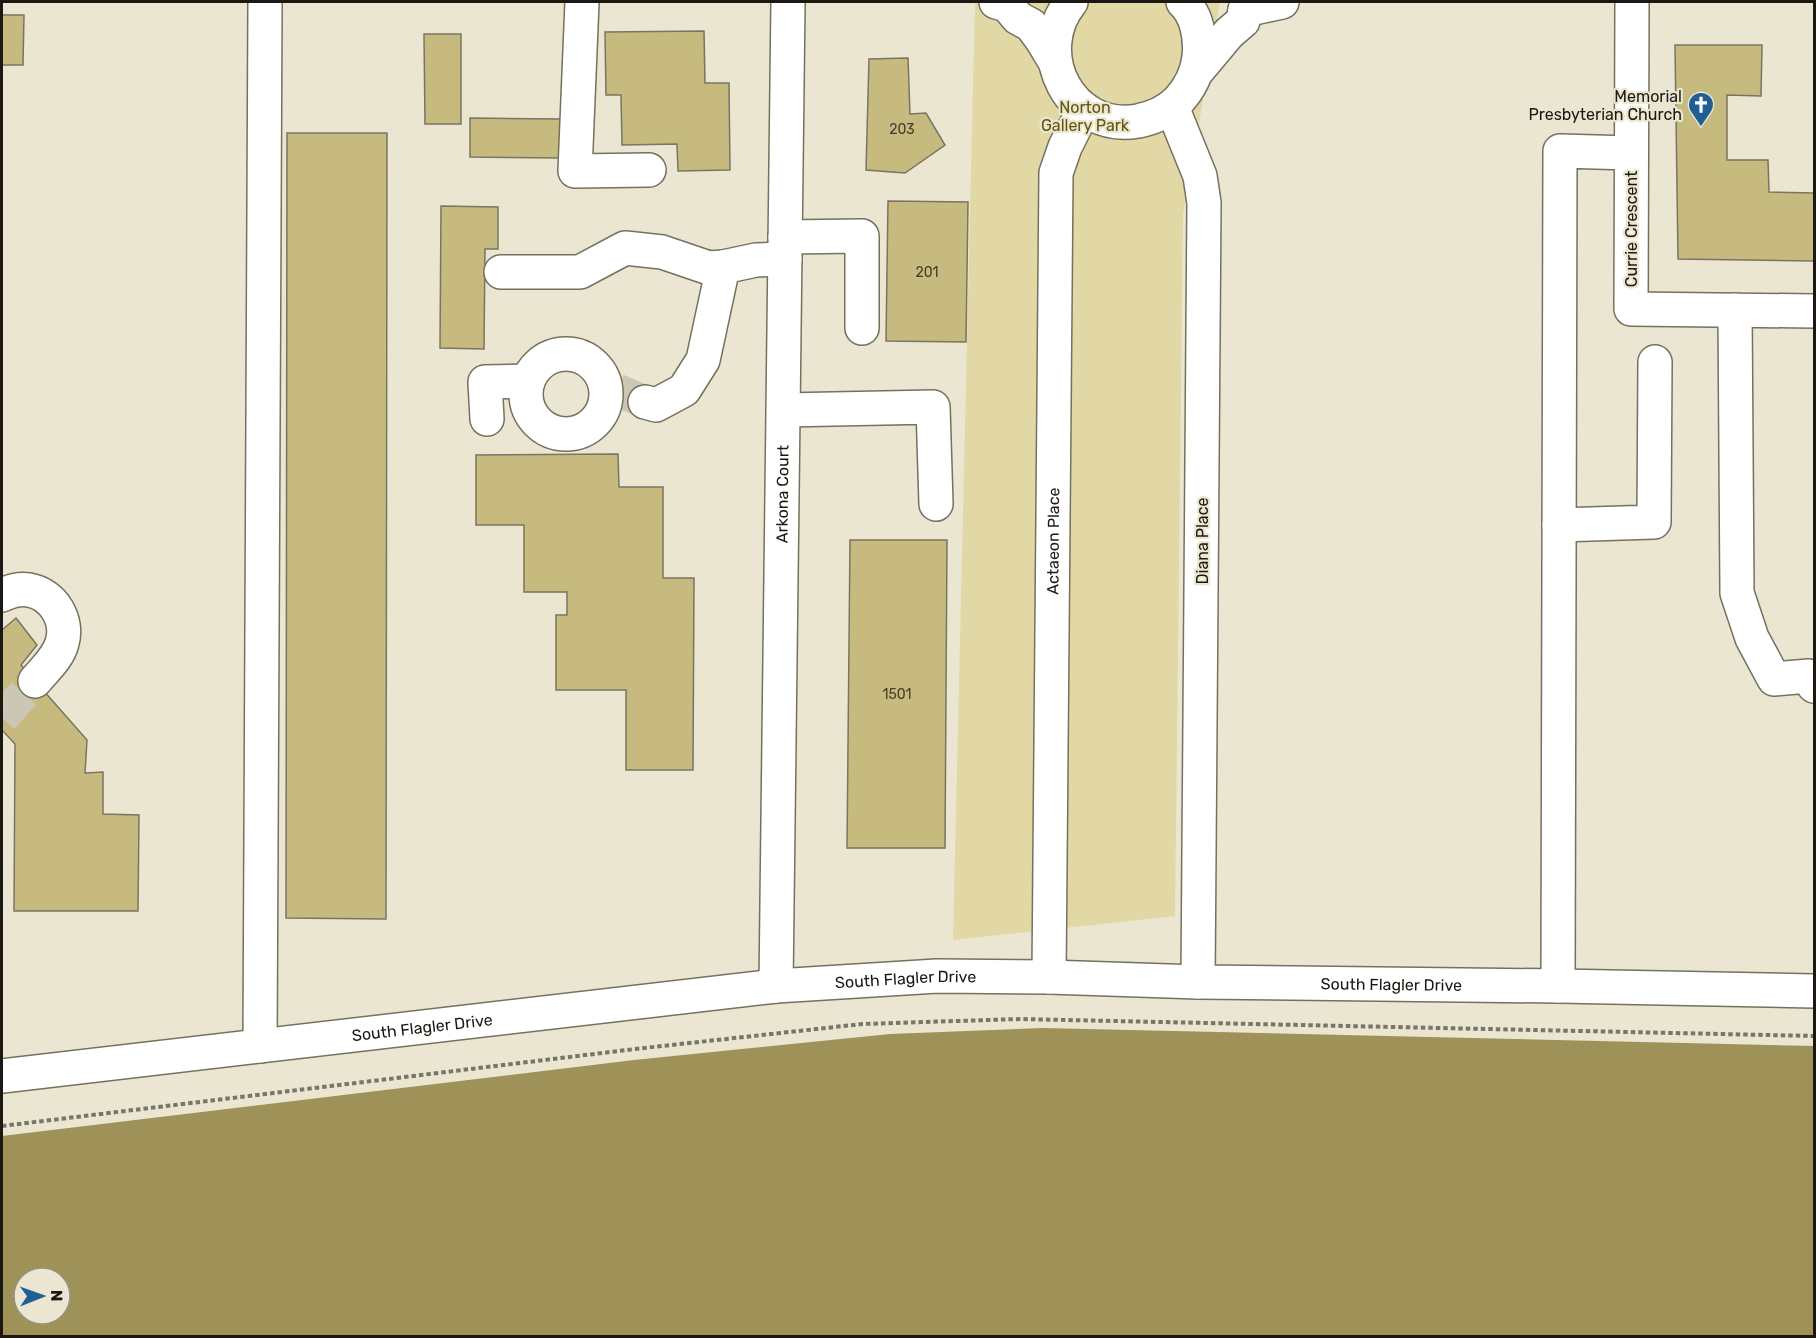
<svg xmlns="http://www.w3.org/2000/svg" width="1816" height="1338" font-family="Rubik,sans-serif">
	<rect width="100%" height="100%" fill="#eae6d1"/>
	<!-- green -->
	<path fill="#e2d8a5" d="M975,2H1220L1183,215L1175,916L953,940Z"/>
	<!-- water -->
	<path fill="#9e9258" fill-rule="evenodd" d="M1043,1028L1814,1046V1336H2V1136L634,1060L890,1034ZM24,1278H60V1314H24Z"/>
	<!-- building -->
	<path fill="#c6ba7f" stroke="#797562" stroke-width="1.5" d="M2,15H24L23,65H2Z
		M704,31L705,83H729L730,170L678,171L677,144L622,145L621,95H606L605,32Z
		M424,34H461V124H425Z
		M1675,45H1762L1761,96L1727,95V160H1768L1769,192L1814,193V261L1678,259Z
		M908,58L910,114L926,113L945,145L905,173L866,170L869,59Z
		M470,118L560,119V158L470,157Z
		M287,133H387L386,919L286,918Z
		M888,201L968,202L966,342L886,341Z
		M441,206L498,207V249H485L484,349L440,348Z
		M618,454L619,487H663V578H694L693,770H626V690H556V615H567V592H524V525H476V455Z
		M850,540H947L945,848H847Z
		M16,618L37,645L21,665L87,740L85,773L103,772V814L139,815L138,911H14L15,744L2,730V630Z"/>
	<g fill="none" stroke-linecap="round" stroke-linejoin="round">
		<!-- minor-tunnel -->
		<path stroke="#cbc7b4" stroke-width="33" stroke-dasharray="33 16" stroke-linecap="butt" d="M617,390L645,402
			M2,718L35,681"/>
		<defs>
			<g id="minor">
				<path d="M582,2L575,171L649,170"/>
				<path d="M996,2L1007,5L1018,18L1031,25L1042,40L1054,60"/>
				<path d="M1071,2C1030,53 1070,133 1138,121C1153,118 1167,112 1178,101C1190,88 1197,75 1199,57C1201,38 1197,15 1183,2"/>
				<path d="M1632,2L1631,309L1814,311"/>
				<path d="M1245,10L1282,2"/>
				<path d="M1198,70L1229,33L1243,21L1245,10"/>
				<path d="M1172,107L1200,176L1204,203L1198,982"/>
				<path d="M785,237L862,236V328"/>
				<path d="M501,272H580L625,248L662,252L709,268L723,267L756,260L785,259"/>
				<path d="M1735,310L1737,593L1752,638L1774,679L1809,676L1814,686"/>
				<circle cx="566" cy="394" r="40"/>
				<path d="M645,402L656,405L684,390L703,360L723,267"/>
				<path d="M784,410L933,407L936,504"/>
				<path d="M487,419L485,382L528,381"/>
				<path d="M1559,525L1654,522L1655,362"/>
				<path d="M2,595C10,591 19,588 29,590C53,594 69,620 62,643C58,658 45,669 35,681"/>
				<path id="s1" d="M1049,977L1056,173L1065,147L1084,109"/>
				<path id="s2" d="M776,986L788,2"/>
				<path d="M1558,986L1560,151L1631,153"/>
				<path d="M260,1046L265,2"/>
				<path id="s3" d="M2,1076L776,986L937,976L1049,977L1198,982L1558,986L1814,991"/>
			</g>
		</defs>
		<!-- minor casing -->
		<use href="#minor" stroke="#75715e" stroke-width="36"/>
		<!-- path -->
		<path stroke="#797669" stroke-width="4" stroke-dasharray="4.5 3" stroke-linecap="butt" d="M2,1126L635,1049L862,1024L1020,1019L1814,1036"/>
		<!-- minor -->
		<use href="#minor" stroke="#fff" stroke-width="33"/>
	</g>
	<!-- icons -->
	<defs>
		<symbol id="church-pin" viewBox="-11 -11 22 30"><path d="M0 17L-7.5 6A9.5 9.5 0 1 1 7.5 6Z" fill="#1f5f95" stroke="#eae6d1"/><path d="M-1.2-6h2.4v3.5h3.3v2.4h-3.3V6h-2.4V-.1h-3.3v-2.4h3.3Z" fill="#fff"/></symbol>
	</defs>
	<g fill-rule="evenodd">
		<use href="#church-pin" x="1686" y="90" width="30" height="40"/>
	</g>
	<g text-anchor="middle" stroke-width="4.5" stroke-linejoin="round" paint-order="stroke">
		<!-- number labels -->
		<g font-size="14" fill="#45402c">
			<text x="902" y="134">203</text>
			<text x="927" y="277">201</text>
			<text x="897" y="699">1501</text>
		</g>
		<!-- poi labels -->
		<g font-size="16" fill="#1a1811" stroke="#eae6d1" text-anchor="end">
			<text x="1682" y="102">Memorial<tspan x="1682" dy="18">Presbyterian Church</tspan></text>
		</g>
		<!-- park labels -->
		<g font-size="16" fill="#62560d" stroke="#eae6d1">
			<text x="1085" y="113">Norton<tspan x="1085" dy="18">Gallery Park</tspan></text>
		</g>
		<!-- street labels -->
		<g font-size="16" fill="#1a1811" stroke="#eae6d1">
			<text transform="translate(1631 229) rotate(-90)" y="6">Currie Crescent</text>
			<text dy="6" stroke="none"><textPath href="#s2" startOffset="492">Arkona Court</textPath></text>
			<text dy="6" stroke="none"><textPath href="#s1" startOffset="436">Actaeon Place</textPath></text>
			<text transform="translate(1202 541) rotate(-90)" y="6">Diana Place</text>
			<text dy="6" stroke="none"><textPath href="#s3" startOffset="909">South Flagler Drive</textPath></text>
			<text dy="6" stroke="none"><textPath href="#s3" startOffset="1395">South Flagler Drive</textPath></text>
			<text dy="6" stroke="none"><textPath href="#s3" startOffset="423">South Flagler Drive</textPath></text>
		</g>
	</g>
	<!-- border -->
	<rect width="1816" height="1338" fill="none" stroke="#1a1811" stroke-width="6"/>
	<!-- north arrow -->
	<g transform="translate(42 1296) rotate(89)"><circle r="28" fill="#eae6d1" stroke="#979484" stroke-width="1.5"/>
	<path d="M0-4.5L10 22L0 15L-10 22Z" fill="#1f5f95"/>
	<text y="-9" font-size="16" font-weight="bold" text-anchor="middle" fill="#1a1811">N</text>
	</g>
</svg>
